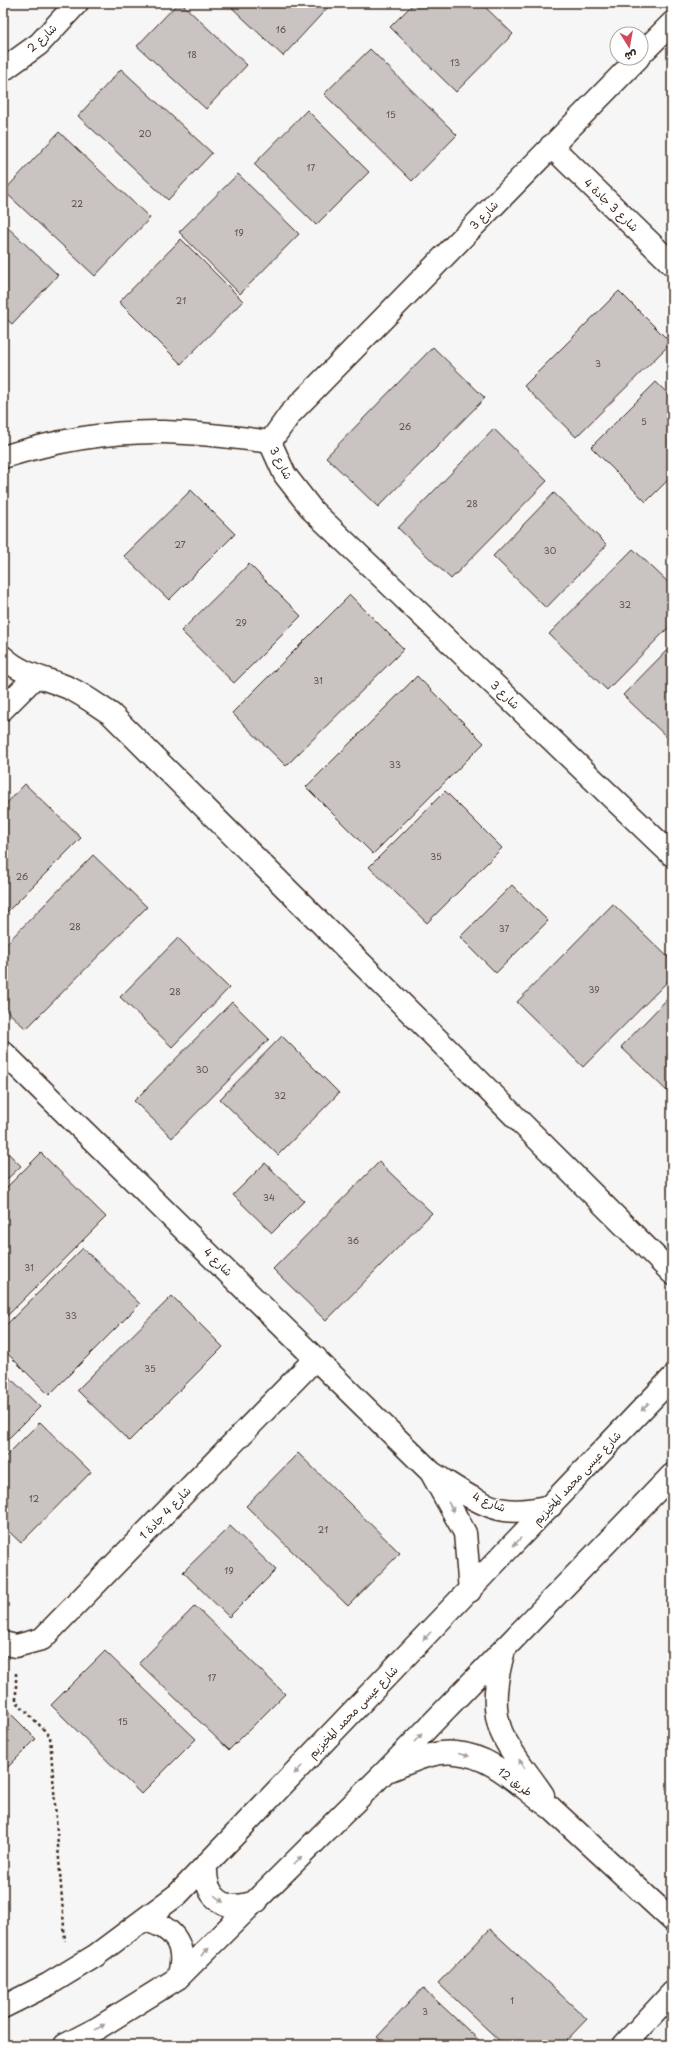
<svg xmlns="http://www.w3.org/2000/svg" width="675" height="2048" font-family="'Playpen Sans','Playpen Sans Arabic',sans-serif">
	<rect width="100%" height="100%" fill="#f7f6f6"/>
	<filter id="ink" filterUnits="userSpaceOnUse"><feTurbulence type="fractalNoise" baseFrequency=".025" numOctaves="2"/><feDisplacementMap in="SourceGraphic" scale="8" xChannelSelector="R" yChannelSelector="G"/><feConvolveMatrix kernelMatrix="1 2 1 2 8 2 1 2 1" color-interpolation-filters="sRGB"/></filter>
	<g filter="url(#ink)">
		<!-- building -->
		<path fill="#c9c3c1" stroke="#3b2a1e" d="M178,3H181L247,65L206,109L137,46Z
			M227,3H329L331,4L283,56Z
			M414,3H481L513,34L456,92L390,27Z
			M370,49L457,135L412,181L324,94Z
			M121,69L212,153L168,200L78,116Z
			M307,110L369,172L316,225L254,164Z
			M59,132L150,218L95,276L4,191Z
			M238,174L299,234L240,294L179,232Z
			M3,223L58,275L12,324L3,316Z
			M181,239L243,301L181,364L119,302Z
			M619,291L671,343L576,437L524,386Z
			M433,347L485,398L378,507L326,457Z
			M656,382L672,398V476L646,502L591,447Z
			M494,429L547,481L451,579L398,528Z
			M191,490L235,534L169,600L124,556Z
			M554,493L607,545L546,608L493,556Z
			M633,549L672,586V624L607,690L549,634Z
			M249,564L301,616L234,683L181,631Z
			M350,595L404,649L286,766L232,713Z
			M672,645V742L623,695Z
			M417,676L484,743L373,854L306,787Z
			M25,784L81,838L3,916V807Z
			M445,791L502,848L427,923L369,867Z
			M93,855L147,907L26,1029L3,1007V947Z
			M512,885L548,921L496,973L460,937Z
			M613,904L672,961V977L583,1067L517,1002Z
			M178,938L229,988L172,1047L120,997Z
			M672,994V1090L669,1093L621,1047Z
			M232,1002L269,1039L172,1138L134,1101Z
			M282,1036L339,1093L278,1155L220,1099Z
			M3,1148L21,1166L3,1183Z
			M41,1153L106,1217L3,1320V1191Z
			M379,1162L432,1213L326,1321L273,1269Z
			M265,1163L304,1201L272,1233L233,1195Z
			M83,1248L140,1304L49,1395L3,1349V1328Z
			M172,1296L223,1347L129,1441L77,1390Z
			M3,1371L40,1407L3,1444Z
			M40,1422L91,1472L21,1543L3,1526V1459Z
			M298,1453L400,1553L348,1606L246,1506Z
			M230,1526L276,1570L229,1617L183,1572Z
			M195,1606L285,1694L229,1750L139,1663Z
			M105,1651L196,1739L141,1794L51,1705Z
			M3,1706L36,1739L3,1772Z
			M490,1929L587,2019L562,2045H504L438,1983Z
			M423,1988L484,2045H386L377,2037Z"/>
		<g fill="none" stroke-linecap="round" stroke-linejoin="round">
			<defs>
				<path id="minor" d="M641,54L672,23
					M3,70L39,44L77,3
					M551,146L672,264
					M270,442L285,475L313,511L672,855
					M270,442L290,414L638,58
					M3,457C54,441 111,431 164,432C200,433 235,437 270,442
					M3,657C22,675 46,678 69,688C84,695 97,705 111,714L672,1273
					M3,709L35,677
					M3,1052L432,1473C452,1485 481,1507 505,1510C521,1512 536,1509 551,1506
					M432,1474L465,1533L470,1591
					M3,1643L16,1646L42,1639L316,1358
					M504,1650C497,1675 491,1705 501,1731C510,1753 530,1775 543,1795
					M390,1770C410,1762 434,1750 456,1753C494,1756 521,1788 551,1808L672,1920
					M206,1865C204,1899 226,1914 257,1901
					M144,1920C175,1927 188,1947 178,1978
					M3,2007L49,1984L95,1956L178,1894L672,1378
					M65,2045L98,2028L178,1978L386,1771L672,1475
					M624,2045L672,1993"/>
			</defs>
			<!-- minor casing -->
			<use href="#minor" stroke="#3b2a1e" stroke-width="25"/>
			<!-- path -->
			<path stroke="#3b2a1e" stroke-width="2.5" stroke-dasharray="3 3" stroke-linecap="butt" d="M16,1673V1701L50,1736L65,1941"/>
			<!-- minor -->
			<use href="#minor" stroke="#fff" stroke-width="22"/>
		</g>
		<!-- one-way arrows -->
		<defs><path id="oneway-solid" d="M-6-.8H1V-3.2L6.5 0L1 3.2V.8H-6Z"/></defs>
		<g fill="#a79f9a">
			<use href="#oneway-solid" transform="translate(645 1407) rotate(133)"/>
			<use href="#oneway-solid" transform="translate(451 1507) rotate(61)"/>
			<use href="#oneway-solid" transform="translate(517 1542) rotate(133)"/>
			<use href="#oneway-solid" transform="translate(427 1636) rotate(134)"/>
			<use href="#oneway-solid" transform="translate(418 1738) rotate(-46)"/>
			<use href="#oneway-solid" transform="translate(464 1755) rotate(14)"/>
			<use href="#oneway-solid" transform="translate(522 1764) rotate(-124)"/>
			<use href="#oneway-solid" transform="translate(298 1770) rotate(134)"/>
			<use href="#oneway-solid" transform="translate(298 1860) rotate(-45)"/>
			<use href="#oneway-solid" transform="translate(219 1899) rotate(38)"/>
			<use href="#oneway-solid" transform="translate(205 1952) rotate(-44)"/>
			<use href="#oneway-solid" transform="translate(100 2027) rotate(-31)"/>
		</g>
	</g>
	<g text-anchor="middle" stroke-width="3" stroke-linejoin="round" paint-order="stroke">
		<!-- number labels -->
		<g font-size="9" fill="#5e5047">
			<text x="281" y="33">16</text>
			<text x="192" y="58">18</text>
			<text x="455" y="66">13</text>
			<text x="391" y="118">15</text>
			<text x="145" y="137">20</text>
			<text x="311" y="171">17</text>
			<text x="77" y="207">22</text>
			<text x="239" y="236">19</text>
			<text x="181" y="304">21</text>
			<text x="598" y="367">3</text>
			<text x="644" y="425">5</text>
			<text x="405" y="430">26</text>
			<text x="472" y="507">28</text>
			<text x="180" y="548">27</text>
			<text x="550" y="554">30</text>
			<text x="625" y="608">32</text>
			<text x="241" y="626">29</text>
			<text x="318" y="684">31</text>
			<text x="395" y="768">33</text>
			<text x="436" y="860">35</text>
			<text x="22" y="880">26</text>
			<text x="75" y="930">28</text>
			<text x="504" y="932">37</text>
			<text x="594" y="993">39</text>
			<text x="175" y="995">28</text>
			<text x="202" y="1073">30</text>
			<text x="280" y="1099">32</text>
			<text x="269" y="1201">34</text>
			<text x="353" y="1244">36</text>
			<text x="29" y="1271">31</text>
			<text x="71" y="1319">33</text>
			<text x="150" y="1372">35</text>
			<text x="34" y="1502">12</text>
			<text x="323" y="1533">21</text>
			<text x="229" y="1574">19</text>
			<text x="212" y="1681">17</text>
			<text x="123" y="1725">15</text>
			<text x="512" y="2004">1</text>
			<text x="425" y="2015">3</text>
		</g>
		<!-- street labels -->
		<g font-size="11" fill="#3b2a1e" stroke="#fff">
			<text transform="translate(42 38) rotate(-43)" y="4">شارع 2</text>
			<text transform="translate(611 205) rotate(44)" y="4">شارع 3 جادة 4</text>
			<text transform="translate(484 215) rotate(-46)" y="4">شارع 3</text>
			<text transform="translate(281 463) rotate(63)" y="4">شارع 3</text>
			<text transform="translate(505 695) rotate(44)" y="4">شارع 3</text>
			<text transform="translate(218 1262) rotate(44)" y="4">شارع 4</text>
			<text transform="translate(577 1478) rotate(-47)" y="4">شارع عيسى محمد المخيزيم</text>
			<text transform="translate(489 1502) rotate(21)" y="4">شارع 4</text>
			<text transform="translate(165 1513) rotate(-46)" y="4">شارع 4 جادة 1</text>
			<text transform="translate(353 1712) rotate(-46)" y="4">شارع عيسى محمد المخيزيم</text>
			<text transform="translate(515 1782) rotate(37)" y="4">طريق 12</text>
		</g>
	</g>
	<!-- margin -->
	<rect width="675" height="2048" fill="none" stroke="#fff" stroke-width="16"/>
	<rect x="8" y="8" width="659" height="2032" fill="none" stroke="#3b2a1e" stroke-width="1.5" filter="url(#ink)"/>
	<!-- north arrow -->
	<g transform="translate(629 46) rotate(169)"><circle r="19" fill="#ffffff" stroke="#b1aaa5"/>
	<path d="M0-3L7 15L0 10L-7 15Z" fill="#d1495b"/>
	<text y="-6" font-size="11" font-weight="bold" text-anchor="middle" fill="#3b2a1e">ش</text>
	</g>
</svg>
